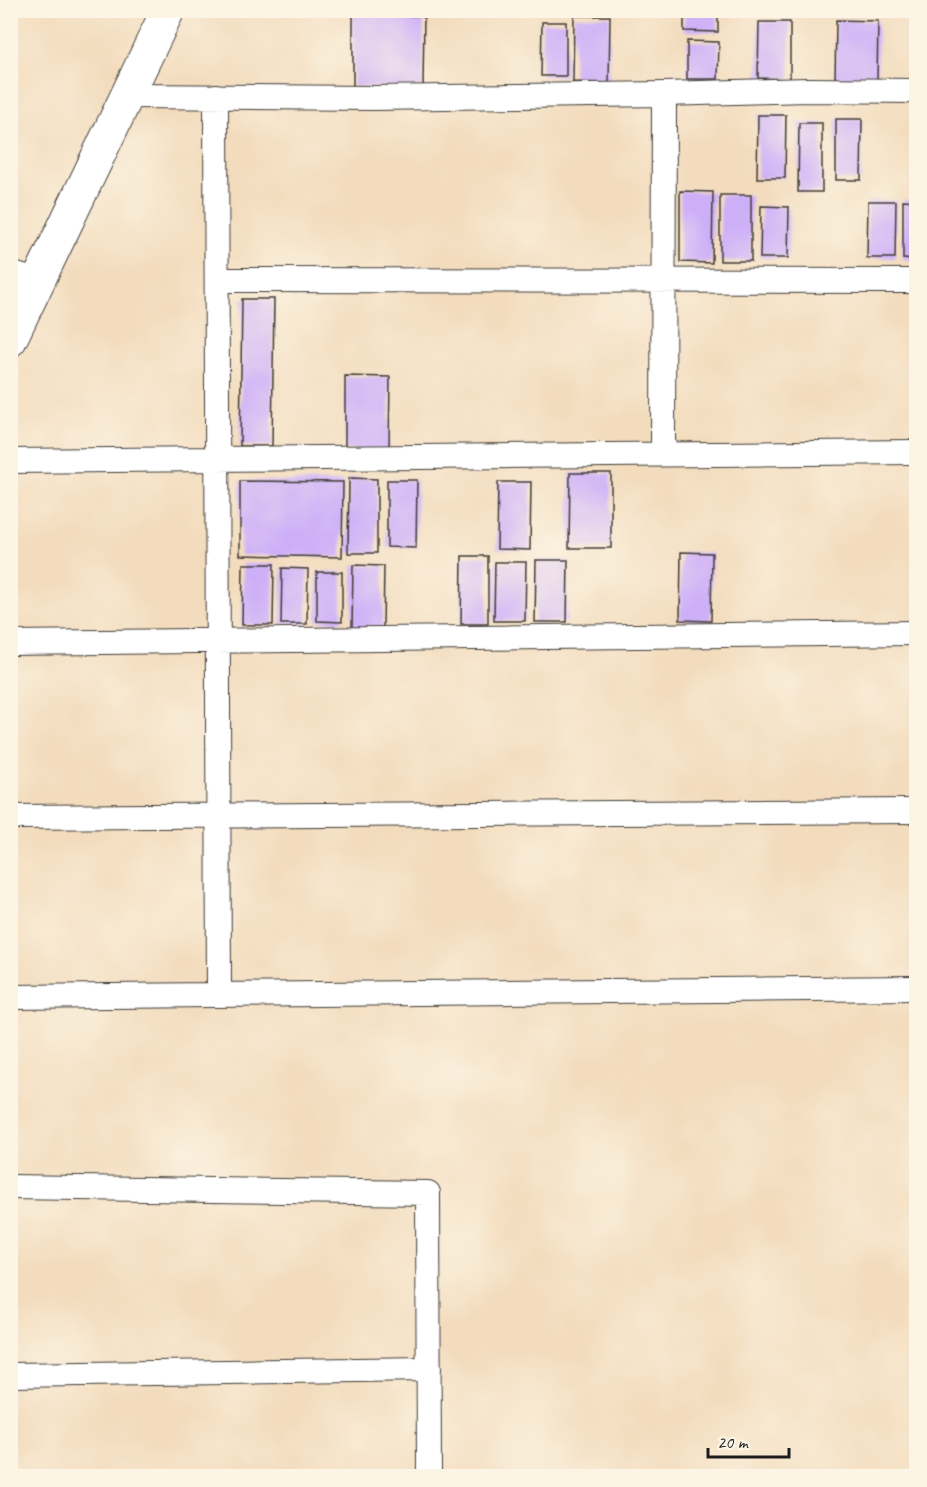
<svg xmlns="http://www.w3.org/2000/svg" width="927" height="1487" font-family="Caveat,sans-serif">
	<rect width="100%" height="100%" fill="#fcf5e5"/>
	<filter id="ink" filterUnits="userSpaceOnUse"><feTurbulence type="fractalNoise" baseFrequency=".0167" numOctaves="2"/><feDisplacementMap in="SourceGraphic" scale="12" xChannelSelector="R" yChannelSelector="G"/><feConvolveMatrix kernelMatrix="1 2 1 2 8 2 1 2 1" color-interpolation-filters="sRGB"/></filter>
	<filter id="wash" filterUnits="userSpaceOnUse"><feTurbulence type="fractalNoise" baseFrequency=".008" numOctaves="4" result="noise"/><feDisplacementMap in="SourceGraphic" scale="24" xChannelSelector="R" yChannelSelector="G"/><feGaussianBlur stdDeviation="1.35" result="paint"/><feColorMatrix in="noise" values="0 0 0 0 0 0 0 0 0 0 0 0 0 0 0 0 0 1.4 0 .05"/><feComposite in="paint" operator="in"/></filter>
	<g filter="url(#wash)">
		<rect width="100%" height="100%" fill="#f3dcbd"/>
		<g id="blocks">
			<!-- building -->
			<path fill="#cdaff8" d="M684,10H718V32L684,31Z
				M756,10H788V13H756Z
				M834,10H864V15H834Z
				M353,15L424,16L423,88L353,87Z
				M574,16H610L609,83L573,82Z
				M836,20L878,21L877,82H835Z
				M542,22H566V76H541Z
				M759,22H790V79L758,78Z
				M687,41L719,42L718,79H687Z
				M758,115H786L785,178H757Z
				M836,119H862L861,180H836Z
				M799,123H822V192H798Z
				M680,191L713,192L712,263L680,262Z
				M720,195H751V261H720Z
				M903,200L916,201V260L903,259Z
				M868,201H896L895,258H867Z
				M761,206L789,207L788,258H760Z
				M242,299H274L272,446H240Z
				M345,376L390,377L389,450H345Z
				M570,473H611V548H569Z
				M349,478L377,479V553H348Z
				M387,480H417L416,548L387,547Z
				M240,481L343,482L342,557L240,555Z
				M498,482H531L530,550L497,549Z
				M681,552L712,553L711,621L680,620Z
				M462,556H488V624H461Z
				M536,560H568L567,622H535Z
				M495,562H526L525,621H494Z
				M243,564H274L273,625H242Z
				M353,565L384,566L383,628H352Z
				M282,568L308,569L307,624H281Z
				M317,572H342V622L317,621Z"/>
		</g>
	</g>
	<g filter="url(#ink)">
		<use href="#blocks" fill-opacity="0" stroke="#3c3934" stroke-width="1.5"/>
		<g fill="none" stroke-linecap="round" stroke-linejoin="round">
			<defs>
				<path id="street" d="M128,96L374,98L664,94L807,90L916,91
					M216,96L219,995
					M10,273L39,282
					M217,280L916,281
					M663,454L664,94
					M10,461L916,452
					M10,643L916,633
					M10,817L916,811
					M10,997L916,988
					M10,1187L428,1193L429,1476
					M10,1375L429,1369"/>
				<path id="secondary" d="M10,340L168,10"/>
			</defs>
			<!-- street casing -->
			<use href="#street" stroke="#3c3934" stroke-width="26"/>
			<!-- secondary casing -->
			<use href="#secondary" stroke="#3c3934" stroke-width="35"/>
			<!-- street -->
			<use href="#street" stroke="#fff" stroke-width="24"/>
			<!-- secondary -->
			<use href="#secondary" stroke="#fff" stroke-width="33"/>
		</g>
	</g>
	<!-- margin -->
	<rect width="927" height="1487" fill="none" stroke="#fcf5e5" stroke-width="36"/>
	<!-- scale -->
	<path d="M708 1448v9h81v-9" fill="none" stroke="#1c1c1c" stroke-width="3"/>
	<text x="717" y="1448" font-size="18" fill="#1c1c1c" stroke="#fcf5e5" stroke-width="4.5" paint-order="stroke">20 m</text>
</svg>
